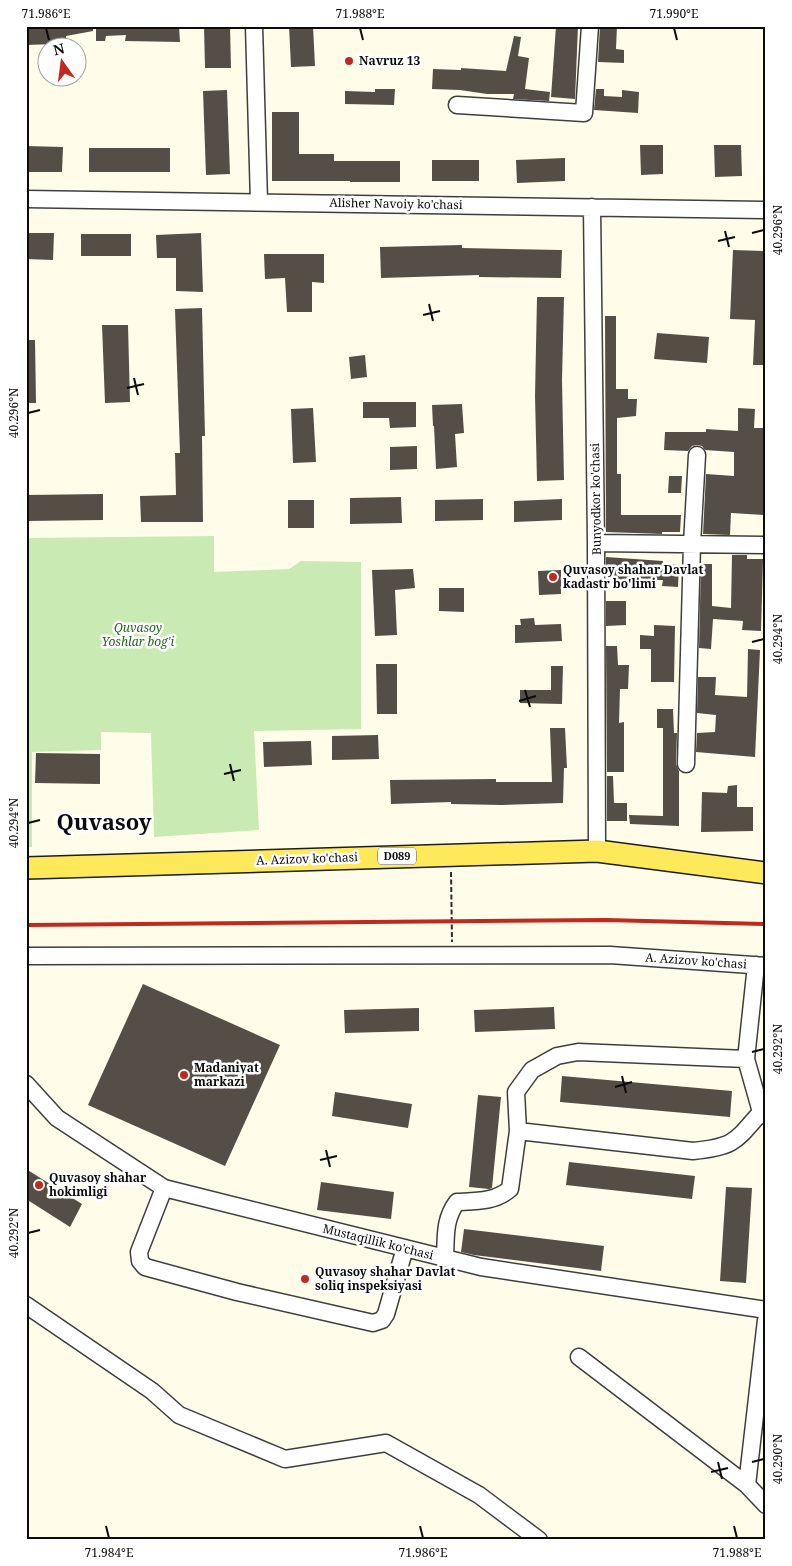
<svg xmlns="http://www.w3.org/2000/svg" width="792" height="1566" font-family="'Noto Serif',serif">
	<rect width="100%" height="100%" fill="#fffde9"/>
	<!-- green -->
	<path fill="#c9eab2" d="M214,536V572L289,569L301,561L361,562V729L254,731L259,830L154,837L151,733L101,732V750L32,752V847H26V538Z"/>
	<!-- building -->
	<path fill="#544e47" d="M26,26H93V31L66,36V48H56V44L26,45Z
		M96,26H179L180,42L125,41L126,35L106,36L105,41H96Z
		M204,26H230L231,68H205Z
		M289,26H313L315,66L291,67Z
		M556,26H578L575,99L551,97Z
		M600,26H617L616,49L624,50V63L598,62Z
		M514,36L521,37L518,56L529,58L525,89L550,92L549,101L513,99L514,94H487L460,90L432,89L433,69L461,70V68L506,71Z
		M375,89H395L394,105L345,104V91L375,92Z
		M596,89H604V96L622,97V90L639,92L638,113L594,110Z
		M227,90L230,174L206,175L203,91Z
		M272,112H299V154H334V161H400V182H350V181H272Z
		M640,145H663V174L641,175Z
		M714,145H741L742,176L715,177Z
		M26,146L63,147L62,172H26Z
		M89,148H170V172H89Z
		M565,158V181L517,183L516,160Z
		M432,160H479V181H432Z
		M26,233H54L53,260L26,259Z
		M201,233L203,292L176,291V258H157L156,235Z
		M81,234H131V256H81Z
		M462,245V248L562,250L561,278L479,277V275L381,278L380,247Z
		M733,250L766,251V365H753L755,320L730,319Z
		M264,254H324V283L312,282V312H287L285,278L265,279Z
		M537,297H564L562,380L564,480L537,481L535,396Z
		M202,308L205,436H202L203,522H141L140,496L176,495L175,453H180L175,309Z
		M605,316H616V389H628V399H637L636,416L617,418V474H621V515H681L680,532H662V534L606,532Z
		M102,325H128L130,402L105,403Z
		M657,333L709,337L707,363L654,359Z
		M26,340H35L36,403H26Z
		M365,355L367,377L351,379L349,357Z
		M363,402H416V427L390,428L389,418H363Z
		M462,404L464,433L455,434L457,467L436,469L434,426H433L432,405Z
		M313,408L316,462L293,463L291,409Z
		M738,408L755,409L754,428H766L765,515L731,513L730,535L703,534L706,474L734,476V452L705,450L702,446L697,445L692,446L688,451L664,450L665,432H706V429L738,431Z
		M417,446V469L390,470V447Z
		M669,476H682L681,493H668Z
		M103,494V520L26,521V495Z
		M401,497L402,523L350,524V498Z
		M483,499V520L435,521V500Z
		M562,499V520L514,522V501Z
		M288,500H314V528H288Z
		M732,555H747V559H763L761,631L742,630L743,621L713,619L711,649L699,648L701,564H712V606L731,608Z
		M606,557L663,561V564L679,565L678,587L662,586L663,580H641V585L632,584V579L606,580Z
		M413,569L415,588L395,590L397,635L375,636L372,570Z
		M561,570V594L539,595L538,571Z
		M439,588H464V612L439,611Z
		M606,601H626V625L606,626Z
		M534,618L535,625L561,624L562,641L515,643V625H521L520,619Z
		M654,625L675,626L674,682H651V649H640V635L654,636Z
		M606,646H617L618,665H629L628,689H620L619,723L624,722V772H607Z
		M748,649L760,650L755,757L696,752L697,733L715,732L716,715L697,713L698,677H716L715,695L747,697Z
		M376,664H397V714H377Z
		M551,666H563L562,704L520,703V690H551Z
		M657,709H673L674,733H677L676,764L679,771V826L630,824L629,815L663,816V728H657Z
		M550,728H565L567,768H564L563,803L502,805L451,804V802L391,804L390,780L496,779V782H552Z
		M378,735L379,759L332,760V736Z
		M311,741L312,765L264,767L263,742Z
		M36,753L100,754V784L35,783Z
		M607,776H613L614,803H627V821H607Z
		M737,785V807H753V831L701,832L702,792L727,793L728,786Z
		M143,984L280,1045L225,1166L88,1105Z
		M554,1007L555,1029L475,1032L474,1010Z
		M419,1008V1031L345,1033L344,1010Z
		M562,1076L732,1091L730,1117L560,1102Z
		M335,1092L412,1104L408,1128L332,1116Z
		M478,1095L501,1097L492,1188L489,1189L469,1187Z
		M569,1162L695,1176L692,1199L566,1185Z
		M26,1169L82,1204L70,1227L26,1199Z
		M321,1182L394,1192L391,1219L317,1210Z
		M726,1187L752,1188L746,1283L720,1281Z
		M464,1229L604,1246L601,1271L474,1255L461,1252Z"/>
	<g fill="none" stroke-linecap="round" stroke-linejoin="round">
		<defs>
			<path id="minor" d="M254,26L259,202
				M457,105L584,113L590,26
				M26,199L766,210
				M592,207L596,543L597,851
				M596,543L766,545
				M686,764L692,544L697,455
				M26,956L610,955L766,966
				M756,965L746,1059L761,1112L766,1116
				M26,1084L57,1118L164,1188L481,1267L766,1310
				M518,1131L693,1151C734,1147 735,1142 761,1112
				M164,1188L139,1252L140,1261L145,1267L237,1292L373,1323L382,1320L386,1314L405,1248
				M445,1258C446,1237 444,1219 457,1202C477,1201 494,1202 510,1189L518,1131L516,1092L532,1070L557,1056L578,1052L746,1059
				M26,1305L152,1391L179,1415L285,1459L386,1443L479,1495L539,1540
				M579,1357L747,1485L766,1505
				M747,1485L766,1320"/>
			<path id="major" d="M26,868L597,851L766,873"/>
		</defs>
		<!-- minor casing -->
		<use href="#minor" stroke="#3e3e3e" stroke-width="19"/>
		<!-- major casing -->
		<use href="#major" stroke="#1c1c1c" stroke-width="24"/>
		<!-- path -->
		<path stroke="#2d2d2d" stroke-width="2" stroke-dasharray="5 2.5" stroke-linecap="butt" d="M451,872L452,942"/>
		<!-- minor -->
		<use href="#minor" stroke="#fff" stroke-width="16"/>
		<!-- major -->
		<use href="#major" stroke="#fee95a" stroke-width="21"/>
		<!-- rail -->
		<path stroke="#c0291f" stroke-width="4" d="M26,925L606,920L766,924"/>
	</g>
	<!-- ticks -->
	<path fill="none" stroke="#0b0b0b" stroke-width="2" d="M46,28L49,40M360,28L363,40M674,28L677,40M725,231L729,247M752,233L764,230M718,241L735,237M429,304L433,321M423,315L440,311M134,378L138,395M127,388L144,384M28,413L40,410M752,642L764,639M525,690L530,707M519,701L536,696M230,764L234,781M224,774L241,770M28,823L40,820M752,1052L764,1049M622,1076L626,1093M615,1087L632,1082M326,1150L330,1167M320,1160L337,1156M28,1233L40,1230M718,1462L722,1479M752,1462L764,1459M711,1472L728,1468M106,1526L109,1538M420,1526L423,1538M734,1526L737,1538"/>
	<!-- markers -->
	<g fill="#c0291f" stroke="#fff" stroke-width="2">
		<circle cx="349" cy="61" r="5"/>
		<circle cx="553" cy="577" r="5"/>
		<circle cx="184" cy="1075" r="5"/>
		<circle cx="39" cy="1185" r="5"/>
		<circle cx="305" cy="1279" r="5"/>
	</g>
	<g text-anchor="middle" stroke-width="5" stroke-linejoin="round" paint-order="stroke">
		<!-- shield labels -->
		<rect fill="#fff" stroke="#545454" stroke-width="1" x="378" y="847.5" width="38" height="17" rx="4"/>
		<g font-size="11" font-weight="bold" fill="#0b0b0b">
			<text x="397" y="860">D089</text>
		</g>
		<!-- poi labels -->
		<g font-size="12" font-weight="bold" fill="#0b0b0b" stroke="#fff" text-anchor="start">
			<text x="359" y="65">Navruz 13</text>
			<text x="563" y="574">Quvasoy shahar Davlat<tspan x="563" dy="14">kadastr bo'limi</tspan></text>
			<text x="194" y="1072">Madaniyat<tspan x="194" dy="14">markazi</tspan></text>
			<text x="49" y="1182">Quvasoy shahar<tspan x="49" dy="14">hokimligi</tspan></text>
			<text x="315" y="1276">Quvasoy shahar Davlat<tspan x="315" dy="14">soliq inspeksiyasi</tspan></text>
		</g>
		<!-- street labels -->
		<g font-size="12" fill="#0b0b0b" stroke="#fff">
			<text transform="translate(396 204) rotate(1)" y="4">Alisher Navoiy ko'chasi</text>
			<text transform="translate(596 499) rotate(-91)" y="4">Bunyodkor ko'chasi</text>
			<text transform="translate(307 859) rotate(-2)" y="4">A. Azizov ko'chasi</text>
			<text transform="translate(696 961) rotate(4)" y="4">A. Azizov ko'chasi</text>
			<text transform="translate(378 1242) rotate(14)" y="4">Mustaqillik ko'chasi</text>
		</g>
		<!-- park labels -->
		<g font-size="12" font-style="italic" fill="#21651a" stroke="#fff">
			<text x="138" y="632">Quvasoy<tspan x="138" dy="14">Yoshlar bog'i</tspan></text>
		</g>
		<!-- town labels -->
		<g font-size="22" font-weight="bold" fill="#0b0b0b" stroke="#fff">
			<text x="104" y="830">Quvasoy</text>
		</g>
	</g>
	<!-- border -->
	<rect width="792" height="1566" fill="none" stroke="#ffffff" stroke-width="55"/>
	<!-- north arrow -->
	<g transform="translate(62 62) rotate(346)"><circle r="24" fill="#ffffff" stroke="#9d9d9d"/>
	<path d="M0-4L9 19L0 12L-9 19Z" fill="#c0291f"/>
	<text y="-8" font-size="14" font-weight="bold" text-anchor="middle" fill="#0b0b0b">N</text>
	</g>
	<rect x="28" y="28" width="736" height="1510" fill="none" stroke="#0b0b0b" stroke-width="2"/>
	<g font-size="12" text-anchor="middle" fill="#0b0b0b">
		<text x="46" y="18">71.986°E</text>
		<text x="360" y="18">71.988°E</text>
		<text x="674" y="18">71.990°E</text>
		<text transform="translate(778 230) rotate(-90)" y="4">40.296°N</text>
		<text transform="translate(14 413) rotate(-90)" y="4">40.296°N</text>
		<text transform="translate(778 639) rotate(-90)" y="4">40.294°N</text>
		<text transform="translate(14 823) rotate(-90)" y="4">40.294°N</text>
		<text transform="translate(778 1049) rotate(-90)" y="4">40.292°N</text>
		<text transform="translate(14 1233) rotate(-90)" y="4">40.292°N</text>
		<text transform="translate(778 1459) rotate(-90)" y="4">40.290°N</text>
		<text x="109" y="1557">71.984°E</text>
		<text x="423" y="1557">71.986°E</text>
		<text x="737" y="1557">71.988°E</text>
	</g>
</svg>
